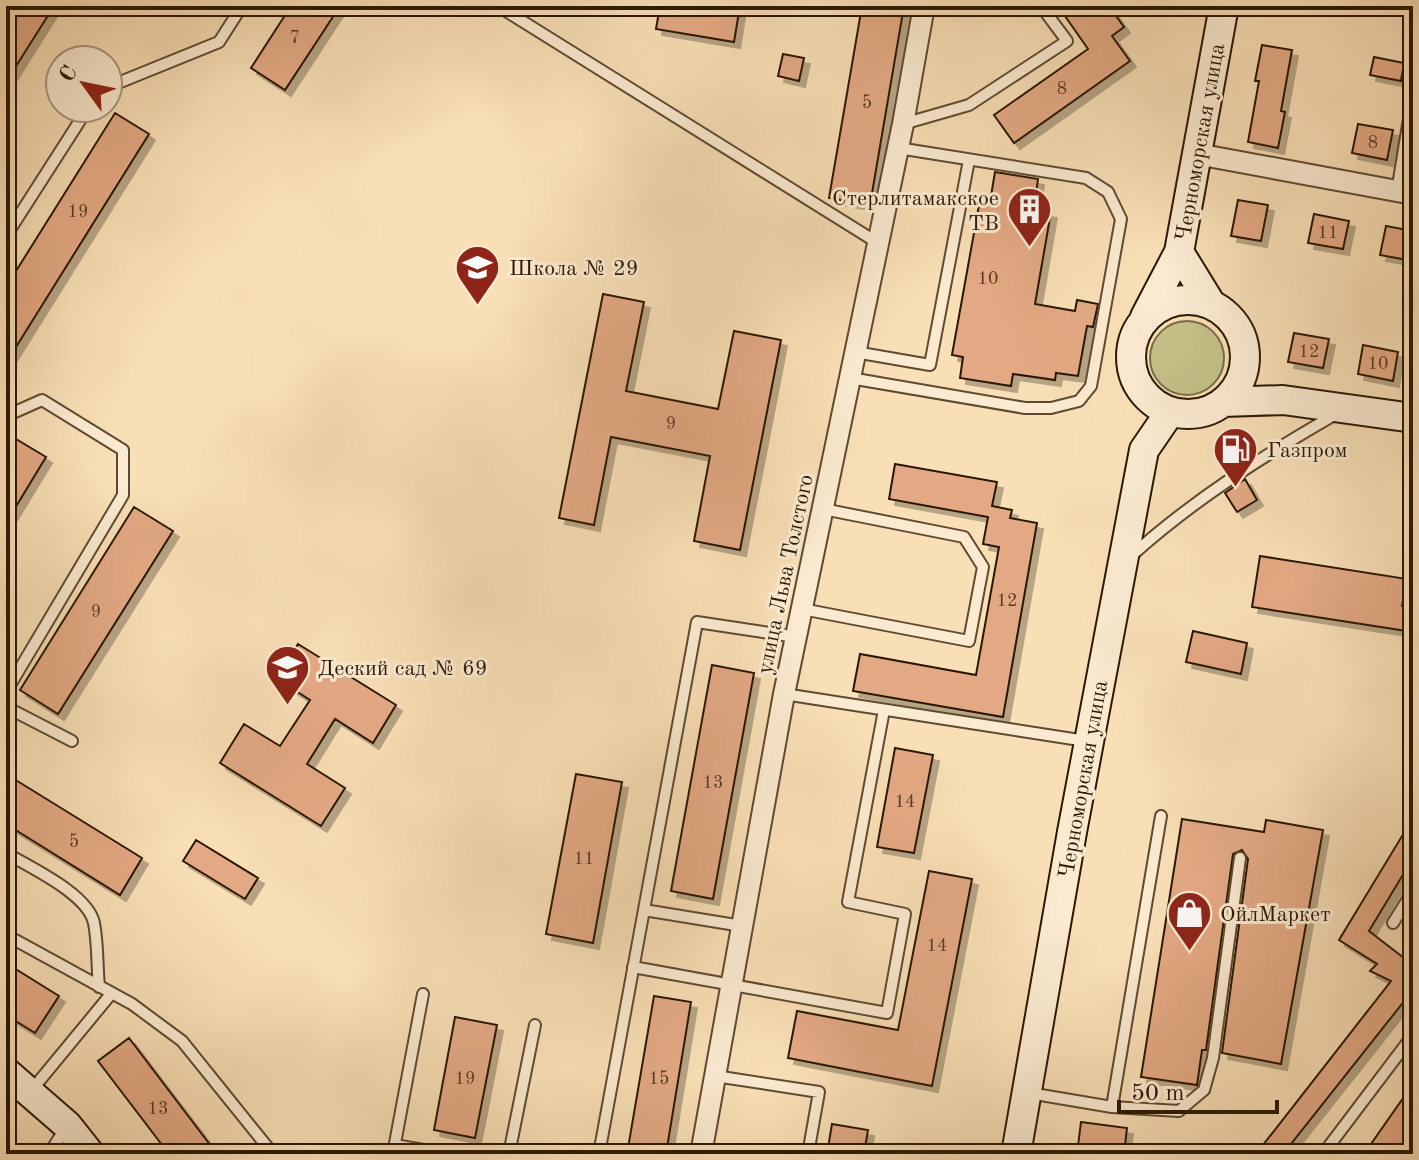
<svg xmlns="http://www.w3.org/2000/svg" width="1419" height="1160" font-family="'Old Standard TT',serif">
	<defs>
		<filter id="shadow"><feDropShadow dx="6" dy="6" stdDeviation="0" flood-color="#0004"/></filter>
	</defs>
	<rect width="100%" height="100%" fill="#f9dfb6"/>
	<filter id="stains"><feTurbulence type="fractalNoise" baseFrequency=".0025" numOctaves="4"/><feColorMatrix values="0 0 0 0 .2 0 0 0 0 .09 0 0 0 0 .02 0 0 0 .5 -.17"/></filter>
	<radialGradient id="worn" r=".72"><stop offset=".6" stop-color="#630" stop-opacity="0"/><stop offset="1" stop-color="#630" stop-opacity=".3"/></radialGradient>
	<!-- green -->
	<path fill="#c5c089" stroke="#786c46" stroke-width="2" d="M1150 358a37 37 0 1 1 74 0a37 37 0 1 1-74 0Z"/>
	<!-- building -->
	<path fill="#e3a984" stroke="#2b1803" stroke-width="2" filter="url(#shadow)" d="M6,6H54L6,82Z
		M291,6H340L285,90L251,68Z
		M660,6H740L734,42L656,29Z
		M862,6H904L870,205L829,198Z
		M1058,6H1109L1124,27L1112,36L1130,61L1014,143L994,115L1088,49Z
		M1262,45L1292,50L1281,111L1285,112L1278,148L1248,142L1259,81H1255Z
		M783,54L804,58L799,81L778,76Z
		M1374,57L1404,63L1401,81L1370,75Z
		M115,113L149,134L6,363V287Z
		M1358,124L1393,130L1387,160L1352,153Z
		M995,172L1038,179L1034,209L1051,212L1035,304L1075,311L1077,300L1098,304L1093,327L1087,326L1078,376L1056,373L1055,380L1013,374L1011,386L960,378L963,357L952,355L981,194L991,196Z
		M1238,200L1268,205L1261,241L1231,236Z
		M1314,214L1349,221L1343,249L1308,243Z
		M1386,226L1413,231V261L1380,255Z
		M603,294L644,302L626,391L718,409L734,331L781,340L740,550L694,541L710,456L611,437L594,525L559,518Z
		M1294,333L1329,339L1323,368L1288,362Z
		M1363,345L1398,352L1393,381L1358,374Z
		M6,433L46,457L6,523Z
		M895,464L997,482L992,506L1012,510L1010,518L1037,523L1003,717L853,691L860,654L976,675L999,547L983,544L988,517L889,499Z
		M1245,479L1257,500L1237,512L1225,493Z
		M134,507L173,531L58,714L20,690Z
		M1260,556L1407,579L1402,606L1413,608V632L1252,607Z
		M1193,631L1247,643L1241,674L1186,662Z
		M298,644L396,705L373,743L335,719L307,764L345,788L321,826L220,763L244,724L280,746L310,700L277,679Z
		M712,665L754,673L713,899L671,891Z
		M895,748L933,755L914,853L877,847Z
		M6,774L142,858L120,895L6,824Z
		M576,774L622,782L593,943L546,934Z
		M1413,818V858L1369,931L1413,965V990L1283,1154H1256L1391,981L1370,971L1377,964L1339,940Z
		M1182,819L1264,832L1266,820L1323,830L1281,1064L1222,1053L1248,859L1242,850L1233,854L1206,1050H1202L1197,1085L1141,1077Z
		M196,840L258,878L245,899L183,861Z
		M929,871L972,879L932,1086L788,1058L797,1011L898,1030Z
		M6,963L59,996L35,1033L6,1015Z
		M654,996L691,1002L666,1154H627Z
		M455,1017L497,1025L475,1138L434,1130Z
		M129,1038L217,1154H169L98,1061Z
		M1413,1084V1154H1364Z
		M1081,1122L1127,1128L1124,1154H1077Z
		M832,1124L868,1130L864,1154H827Z"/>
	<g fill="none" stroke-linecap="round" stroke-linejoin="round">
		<defs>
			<path id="lane" d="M498,6L878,243
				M108,87L219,42L242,6
				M903,124L969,105L1067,41L1041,6
				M6,236L88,108
				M855,352L930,365L969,160
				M850,378L1025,408H1051L1079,401L1091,386L1121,219L1108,192L1086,178L898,148
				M6,416L42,400L123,450V495L6,692
				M1130,557C1193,500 1263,456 1336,414
				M802,609L969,641L983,567L964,537L823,509
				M784,694L1086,741
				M6,707L72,741
				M6,853C31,868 88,894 94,923C98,944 97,966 99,987
				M644,910L742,926
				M1393,923L1413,891
				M6,935L132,1004L182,1041L273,1154
				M633,967L887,1013L905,914L848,902L884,710
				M715,1076L819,1092L808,1154
				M31,1091L111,994
				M1029,1093L1112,1107L1179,1111L1204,1090L1213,1058L1240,858
				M1112,1107L1161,816
				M395,1145L446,1154
				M49,1154L66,1127
				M393,1154L423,994
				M509,1154L535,1025
				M599,1154L697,622L796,637
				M1323,1154L1413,1035"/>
			<path id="street" d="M1197,154L1413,194
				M1402,192L1413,125
				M701,1154L784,694L903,124L924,6"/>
			<path id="secondary" d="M1179,252L1211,304
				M1131 357a57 57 0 1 1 114 0a57 57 0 1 1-114 0Z
				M1145,317L1179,252L1224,6
				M1223,402L1283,400L1413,418
				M6,1072L67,1125L90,1154
				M1016,1154L1072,832L1144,450L1170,412"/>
		</defs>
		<!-- lane casing -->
		<use href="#lane" stroke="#5e4a30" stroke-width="14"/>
		<!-- street casing -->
		<use href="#street" stroke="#5e4a30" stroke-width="24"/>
		<!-- secondary casing -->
		<use href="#secondary" stroke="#2b1803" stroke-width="32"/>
		<!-- lane -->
		<use href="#lane" stroke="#fbead0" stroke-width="10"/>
		<!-- street -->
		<use href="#street" stroke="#fbead0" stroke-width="20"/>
		<!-- secondary -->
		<use href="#secondary" stroke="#fbead0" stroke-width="28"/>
	</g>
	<!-- icons -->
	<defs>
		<symbol id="building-pin" viewBox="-11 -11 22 30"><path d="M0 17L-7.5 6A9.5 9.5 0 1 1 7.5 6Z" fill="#8f2418" stroke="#fbead0"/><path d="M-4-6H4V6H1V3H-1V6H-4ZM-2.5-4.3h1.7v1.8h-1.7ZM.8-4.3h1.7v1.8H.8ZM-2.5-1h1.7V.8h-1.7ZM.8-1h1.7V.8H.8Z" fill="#fff"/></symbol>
		<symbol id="school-pin" viewBox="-11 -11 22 30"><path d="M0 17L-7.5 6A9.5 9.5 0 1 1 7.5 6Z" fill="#8f2418" stroke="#fbead0"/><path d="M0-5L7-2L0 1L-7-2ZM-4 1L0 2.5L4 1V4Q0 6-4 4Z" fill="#fff"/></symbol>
		<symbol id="fuel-pin" viewBox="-11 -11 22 30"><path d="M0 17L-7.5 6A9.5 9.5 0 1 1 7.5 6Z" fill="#8f2418" stroke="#fbead0"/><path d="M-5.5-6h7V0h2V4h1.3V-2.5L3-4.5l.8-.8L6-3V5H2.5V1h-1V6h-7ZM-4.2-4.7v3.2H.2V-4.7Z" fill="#fff"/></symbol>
		<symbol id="shop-pin" viewBox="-11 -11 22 30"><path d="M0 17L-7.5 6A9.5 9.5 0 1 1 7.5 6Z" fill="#8f2418" stroke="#fbead0"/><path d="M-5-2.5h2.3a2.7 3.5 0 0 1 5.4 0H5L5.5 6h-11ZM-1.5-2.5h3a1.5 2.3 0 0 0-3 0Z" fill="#fff"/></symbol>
	</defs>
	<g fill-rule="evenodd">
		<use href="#building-pin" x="1004" y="184" width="51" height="69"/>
		<use href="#school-pin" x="452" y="242" width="51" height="69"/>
		<use href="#fuel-pin" x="1210" y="424" width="51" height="69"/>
		<use href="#school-pin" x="262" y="642" width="51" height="69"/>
		<use href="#shop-pin" x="1164" y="888" width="51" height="69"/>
	</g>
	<g text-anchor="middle" stroke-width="6" stroke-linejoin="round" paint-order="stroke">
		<!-- number labels -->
		<g font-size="18" fill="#593c23">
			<text x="295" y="43">7</text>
			<text x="1062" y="94">8</text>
			<text x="867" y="108">5</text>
			<text x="1373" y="148">8</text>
			<text x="78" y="217">19</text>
			<text x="1328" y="238">11</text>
			<text x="988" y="284">10</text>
			<text x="1309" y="357">12</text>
			<text x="1378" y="369">10</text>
			<text x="671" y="429">9</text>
			<text x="1007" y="606">12</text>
			<text x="96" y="617">9</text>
			<text x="713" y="788">13</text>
			<text x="905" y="807">14</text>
			<text x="74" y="847">5</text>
			<text x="584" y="864">11</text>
			<text x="937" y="951">14</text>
			<text x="465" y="1084">19</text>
			<text x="659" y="1084">15</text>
			<text x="158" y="1114">13</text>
		</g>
		<!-- street labels -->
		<g font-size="22" fill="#2b1803" stroke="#fbead0">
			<text transform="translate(1199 142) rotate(-80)" y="8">Черноморская улица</text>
			<text transform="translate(784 574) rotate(-78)" y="8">улица Льва Толстого</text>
			<text transform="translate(1082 779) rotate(-80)" y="8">Черноморская улица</text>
		</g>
		<!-- poi labels -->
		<g font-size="22" fill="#2b1803" stroke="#fbead0" text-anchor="start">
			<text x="999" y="205" text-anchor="end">Стерлитамакское<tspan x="999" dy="25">ТВ</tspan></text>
			<text x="509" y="275">Школа № 29</text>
			<text x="1267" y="457">Газпром</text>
			<text x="318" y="675">Деский сад № 69</text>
			<text x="1220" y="921">ОйлМаркет</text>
		</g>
	</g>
	<!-- margin -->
	<rect width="1419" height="1160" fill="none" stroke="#f9dfb6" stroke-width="32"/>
	<rect x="8" y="8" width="1403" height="1144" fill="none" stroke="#2b1803" stroke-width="4"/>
	<rect x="16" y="16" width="1387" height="1128" fill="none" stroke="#2b1803" stroke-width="2"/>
	<!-- north arrow -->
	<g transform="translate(84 84) rotate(303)"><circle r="38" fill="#fbead0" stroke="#a8967e" stroke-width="2"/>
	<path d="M0-6L14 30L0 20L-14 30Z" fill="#8f2418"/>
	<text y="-12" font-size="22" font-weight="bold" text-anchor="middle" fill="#2b1803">С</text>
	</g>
	<!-- scale -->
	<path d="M1119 1100v12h158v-12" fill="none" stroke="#2b1803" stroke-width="4"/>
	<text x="1131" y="1100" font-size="24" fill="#2b1803" stroke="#fbead0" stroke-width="6" paint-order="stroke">50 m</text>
	<rect width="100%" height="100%" filter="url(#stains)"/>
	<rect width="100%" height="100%" fill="url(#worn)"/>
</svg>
